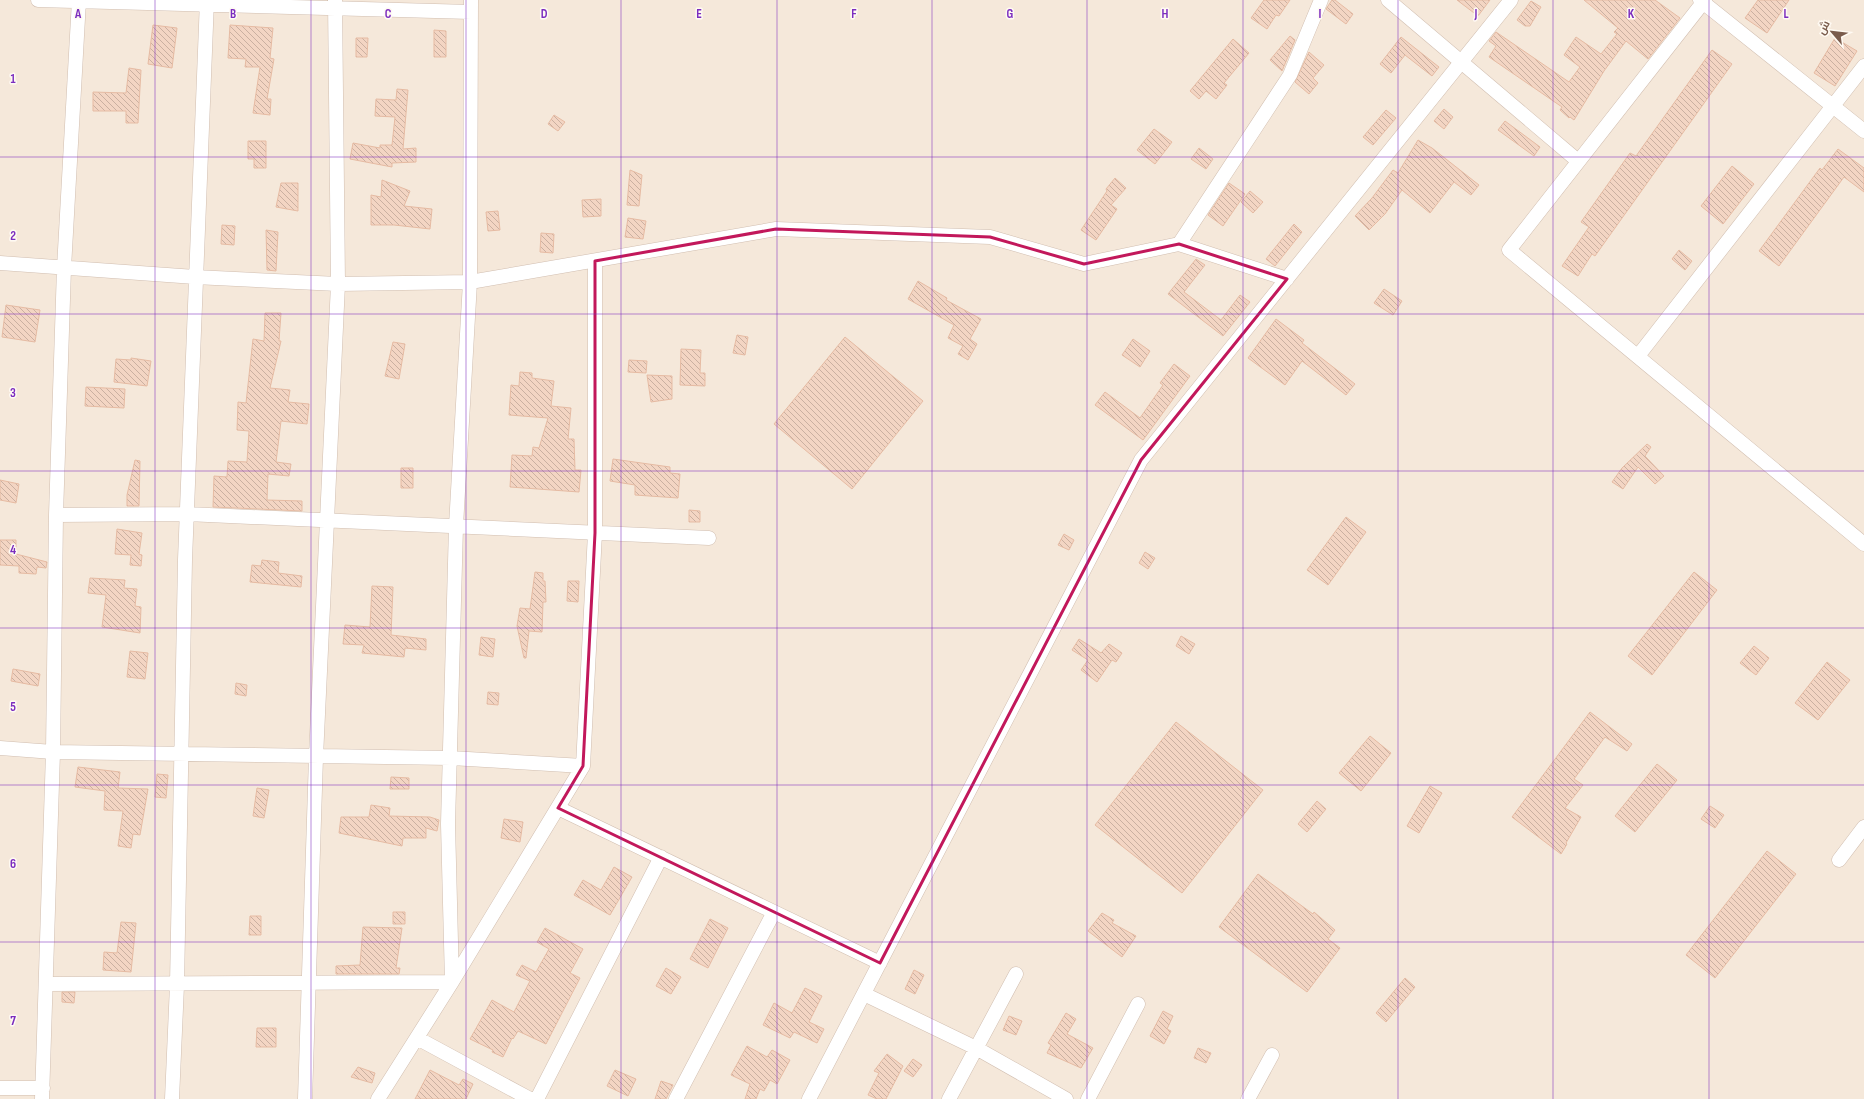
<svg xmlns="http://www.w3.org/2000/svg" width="1864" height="1099" font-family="'Sofia Sans Condensed',Cairo,sans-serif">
	<defs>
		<pattern id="building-back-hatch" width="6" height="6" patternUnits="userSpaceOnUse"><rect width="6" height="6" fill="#f3d5c3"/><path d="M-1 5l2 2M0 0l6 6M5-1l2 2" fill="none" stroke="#cab0a1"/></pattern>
	</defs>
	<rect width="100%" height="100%" fill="#fdf6ec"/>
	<!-- residential -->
	<path fill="#f5e8da" d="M0,0H1864V1099H0Z"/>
	<!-- building -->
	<path fill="url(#building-back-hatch)" stroke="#e6bba3" d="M1264,0H1290L1279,16L1276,15L1267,29L1251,18Z
		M1332,0H1335L1353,14L1346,24L1326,9Z
		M1457,0H1490L1478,16Z
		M1584,0H1655L1680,18L1648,59L1626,41L1604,71L1574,120L1570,117L1569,118L1560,110L1562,107L1489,57L1496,46L1489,41L1496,32L1569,82L1580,67L1564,55L1576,37L1601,54L1617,34L1614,32L1618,28Z
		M1758,0H1789L1767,33L1745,18Z
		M1531,1L1541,7L1530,26H1525L1517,20Z
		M153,25L177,28L172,68L148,64Z
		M230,25L273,28L270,58L274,59L267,99H271L270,115L253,113L260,67H245L246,59L228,58Z
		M434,30L446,31V57H434Z
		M1290,36L1295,40L1282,71L1270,60Z
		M1401,37L1439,67L1432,76L1405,55L1391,73L1380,64Z
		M356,38H368L367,57H356Z
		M1835,38L1857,51L1835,86L1814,73Z
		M1233,39L1249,53L1224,83L1227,85L1216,99L1206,91L1199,99L1190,91Z
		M1712,50L1732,64L1595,256L1592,254L1578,276L1562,266L1589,227L1581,222L1630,153L1636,156Z
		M1309,52L1324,65L1313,78L1318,83L1309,94L1295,82Z
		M129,68L141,70L138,123H126V111H93V92L126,93Z
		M397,89L408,90L403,149L416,148V162L392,163V167L350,159L353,143L380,148V145H392L395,117L375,116L376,99L396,100Z
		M1444,109L1453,117L1444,129L1434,121Z
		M1386,110L1396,118L1373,145L1363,137Z
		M554,115L565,122L558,131L548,124Z
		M1505,121L1540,147L1534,156L1498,130Z
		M1154,129L1172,142L1155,164L1137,150Z
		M1418,140L1432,148L1479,185L1471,195L1454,182L1430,213L1402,190L1385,214L1369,230L1355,216L1372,198L1393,170L1398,173Z
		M248,141H266V168H254V159H248Z
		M1199,148L1213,159L1206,169L1191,159Z
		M1838,149L1864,168V192L1844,177L1779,266L1759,251L1820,168L1822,170Z
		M1732,166L1754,184L1723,224L1701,206Z
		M630,170L642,175L639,206L627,205Z
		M1115,178L1126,188L1111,205L1117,209L1096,240L1081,230L1107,191L1106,189Z
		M382,180L410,191L404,206L432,209L430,229L394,225H371V195L381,197Z
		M281,183H298V211L276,207Z
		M1229,183L1245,194L1223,226L1208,215Z
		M1250,191L1263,202L1253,213L1241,202Z
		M601,199V216L583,217L582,200Z
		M498,211L500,230L488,231L486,212Z
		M628,218L646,221L643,239L625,237Z
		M1294,224L1302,232L1275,266L1266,259Z
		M222,225L235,226L234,245L221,244Z
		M266,230L278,232L276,271L267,270Z
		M541,233L554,234L553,253L540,252Z
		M1679,250L1692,261L1685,270L1672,259Z
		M1196,259L1205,265L1184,292L1221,320L1240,295L1250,302L1223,336L1168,294Z
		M918,281L947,298L946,300L981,319L970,339L977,344L968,360L958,354L963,346L948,338L954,325L908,299Z
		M1384,289L1402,301L1393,315L1374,303Z
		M6,305L40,310L35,342L2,337Z
		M265,313H281L279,341H281L270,388L290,390L288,402L309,404L307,424L281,421L276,462L291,464L289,476L268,474L267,500L302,501V511L213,507L214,476L227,477L228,461L247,462L249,431L237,430L238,402L246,403L253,339L264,341Z
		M1276,319L1304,340L1302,343L1355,384L1346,395L1302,361L1285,385L1248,358Z
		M737,335L748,337L745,355L733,353Z
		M845,337L923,401L852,489L774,424Z
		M1133,339L1150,351L1140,367L1122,355Z
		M393,342L405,344L399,379L385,376Z
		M681,349L701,350L700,373H705V386L680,385Z
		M131,358L151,361L147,386L114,382L116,359L131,360Z
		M629,360L647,361L646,373L628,372Z
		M1174,364L1190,376L1143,440L1095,405L1105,392L1140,418L1163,385L1160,383Z
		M520,372L532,373V378L554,381L551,406L571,408L568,439H574L575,470H581L579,492L510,487L512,455L532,456L533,447L539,448L548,418L509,415L511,385L519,386Z
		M647,375L672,376V399L651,402Z
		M86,387L125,389L124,408L85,406Z
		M1647,444L1651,447L1645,456L1664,476L1655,484L1638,467L1623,489L1612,482L1622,468Z
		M613,459L670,467V473L680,474L678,498L635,495V485L610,481Z
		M135,460L140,461L139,506H127V495Z
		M401,468H413V488H401Z
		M0,480L19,484L16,503L0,500Z
		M689,510L700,511V522H689Z
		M1346,517L1366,532L1328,585L1307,570Z
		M117,529L142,533L139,554L142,555L141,566L130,565L131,555L115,554Z
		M1064,534L1074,540L1069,550L1058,545Z
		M0,540H16V554L47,562L46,568L37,567L36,574L19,573V566L0,565Z
		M1145,552L1155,558L1148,569L1139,563Z
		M262,560L279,562L278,573L302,576L301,587L250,582L252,565L261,566Z
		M535,572L543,573V581H545L546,602H543L542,632L529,631L526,658H524L517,626L520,608L530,609Z
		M1694,572L1717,590L1652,675L1628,656Z
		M90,578L125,580L124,588L137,589L135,606L141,607L140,633L102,627L106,595L88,593Z
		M568,581H579L578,602L567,601Z
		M372,586L393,587L391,635L426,639V650L405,648L404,657L362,653L364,645L343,644L345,625L370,627Z
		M1181,636L1195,644L1189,654L1176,646Z
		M481,637L495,639L493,657L479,655Z
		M1079,639L1101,653L1109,644L1122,653L1116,662L1112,660L1097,682L1081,670L1088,660L1072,650Z
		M1754,646L1769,658L1756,675L1740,663Z
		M130,651L148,653L145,679L127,677Z
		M1827,662L1850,680L1818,720L1795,703Z
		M13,669L40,674L38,686L11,681Z
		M236,683L247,685L246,696L235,694Z
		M488,692L499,693L498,705L487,704Z
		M1590,712L1632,744L1627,751L1605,737L1574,779L1583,785L1565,808L1581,817L1566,843L1567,844L1561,854L1512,817Z
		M1176,722L1263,790L1182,893L1095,825Z
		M1370,736L1391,753L1361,791L1339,773Z
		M1657,764L1677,780L1635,832L1615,816Z
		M78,767L120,772L118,788L148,789L140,835L133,834L131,848L118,846L123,811L104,810L105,791L75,787Z
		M157,774L168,775L166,798L155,797Z
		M391,777L409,778V789H390Z
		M1430,786L1442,793L1419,833L1407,826Z
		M257,788L269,790L264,818L253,816Z
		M1317,801L1326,809L1307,832L1298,824Z
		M371,805L390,808L389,816L430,817L439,820L437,831L426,828V838H403L402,846L339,833L341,817H369Z
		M1710,806L1724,815L1715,828L1701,819Z
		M504,819L523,822L520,842L501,838Z
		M1767,851L1796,874L1715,978L1686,955Z
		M614,867L632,877L610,915L574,895L583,880L601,890Z
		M1258,874L1313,914L1314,912L1335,930L1328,939L1340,948L1307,992L1219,927Z
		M393,912H405V924H393Z
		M1102,913L1114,920L1112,923L1136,936L1122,957L1088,931Z
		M250,916H261V935H249Z
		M710,919L728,928L708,968L690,959Z
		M121,922L136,923L131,972L103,970L104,952L117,953Z
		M363,927L402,928L396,968H400L399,974H336V966L360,965Z
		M545,928L583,949L570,973L580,978L546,1044L518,1031L513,1039L512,1038L503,1057L492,1052L493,1050L470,1039L492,1000L514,1012L530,981L516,975L522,965L536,972L549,949L537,942Z
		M666,968L681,977L671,994L656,986Z
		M914,970L924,975L915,994L905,989Z
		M1405,978L1415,987L1386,1022L1376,1013Z
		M805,988L822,996L809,1022L824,1029L817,1043L794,1032L790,1038L763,1025L774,1003L792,1013Z
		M62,992H75L74,1003L62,1002Z
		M1163,1011L1173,1016L1167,1029L1171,1031L1164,1044L1150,1036Z
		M1066,1013L1076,1019L1067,1034L1093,1048L1081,1068L1047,1053L1051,1045L1048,1043Z
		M1009,1016L1022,1021L1016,1035L1003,1030Z
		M257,1028H276V1047H256Z
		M747,1046L767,1057L772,1050L790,1060L777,1084L770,1080L764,1091L760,1089L756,1099H745L750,1084L731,1075Z
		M1198,1048L1211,1053L1206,1063L1194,1058Z
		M887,1054L903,1066L886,1099H877L868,1095L879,1073L874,1071Z
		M913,1059L922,1065L913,1077L904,1071Z
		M358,1067L375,1073L372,1083L351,1077Z
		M430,1070L459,1085L463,1079L473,1084L466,1099H415Z
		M615,1070L636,1079L628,1096L607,1086Z
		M661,1081L673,1085L666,1099H655Z"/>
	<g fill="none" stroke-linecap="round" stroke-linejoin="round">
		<defs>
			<path id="minor" d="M38,0L471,12
				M1388,0L1578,161
				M1700,0L1864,131
				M1705,0L1509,250L1864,544
				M1179,244L1290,75L1321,0
				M0,263L195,277L338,284L470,282L776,229L990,237L1084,264L1179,244L1287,279
				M1638,356L1864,66
				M56,515L187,514L709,538
				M0,748L53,752L451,758L583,766
				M558,808L880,963
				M1839,860L1864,827
				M46,984L452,982L448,824L456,526L470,282L471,0
				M864,994L976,1048L1066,1099
				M417,1038L530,1099
				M0,1088H43
				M42,1099L53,752L56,515L64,268L79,0
				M172,1099L177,985L185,560L207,0
				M305,1099L316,757L338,284L335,0
				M378,1099L452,982L583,766L595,533V261
				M537,1099L661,857
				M676,1099L774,912
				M809,1099L1141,460L1511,0
				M949,1099L1016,974
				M1088,1099L1138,1004
				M1248,1099L1272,1055"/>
		</defs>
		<!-- minor casing -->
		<use href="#minor" stroke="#d1beb0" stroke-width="15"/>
		<!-- minor -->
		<use href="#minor" stroke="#fff" stroke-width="14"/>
	</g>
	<!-- marked area -->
	<path fill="none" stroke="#c2185b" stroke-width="3" stroke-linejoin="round" d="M776,229L990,237L1084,264L1179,244L1287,279L1141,460L880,963L558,808L583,766L595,533V261Z"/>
	<!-- grid -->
	<path fill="none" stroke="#7b2cbf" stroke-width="1" stroke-opacity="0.55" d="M155,0V1099M311,0V1099M466,0V1099M621,0V1099M777,0V1099M932,0V1099M1087,0V1099M1243,0V1099M1398,0V1099M1553,0V1099M1709,0V1099M0,157H1864M0,314H1864M0,471H1864M0,628H1864M0,785H1864M0,942H1864"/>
	<g font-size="13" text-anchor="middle" font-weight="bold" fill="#7b2cbf" stroke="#fffaf3" stroke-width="3" stroke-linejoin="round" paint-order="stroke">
		<text x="78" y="18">A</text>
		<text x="233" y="18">B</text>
		<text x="388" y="18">C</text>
		<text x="544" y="18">D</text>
		<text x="699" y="18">E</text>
		<text x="854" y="18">F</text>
		<text x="1010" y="18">G</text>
		<text x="1165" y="18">H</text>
		<text x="1320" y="18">I</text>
		<text x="1476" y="18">J</text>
		<text x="1631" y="18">K</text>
		<text x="1786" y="18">L</text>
		<text x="13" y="83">1</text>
		<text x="13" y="240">2</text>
		<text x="13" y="397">3</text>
		<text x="13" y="554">4</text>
		<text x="13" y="711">5</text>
		<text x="13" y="868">6</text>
		<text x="13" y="1025">7</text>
	</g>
	<!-- north arrow -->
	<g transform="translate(1832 32) rotate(298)" stroke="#fffaf3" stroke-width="3" paint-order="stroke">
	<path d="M0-3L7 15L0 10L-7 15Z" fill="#7a5c4d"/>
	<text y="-6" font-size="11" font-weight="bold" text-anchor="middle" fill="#7a5c4d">ش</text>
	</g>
</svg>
